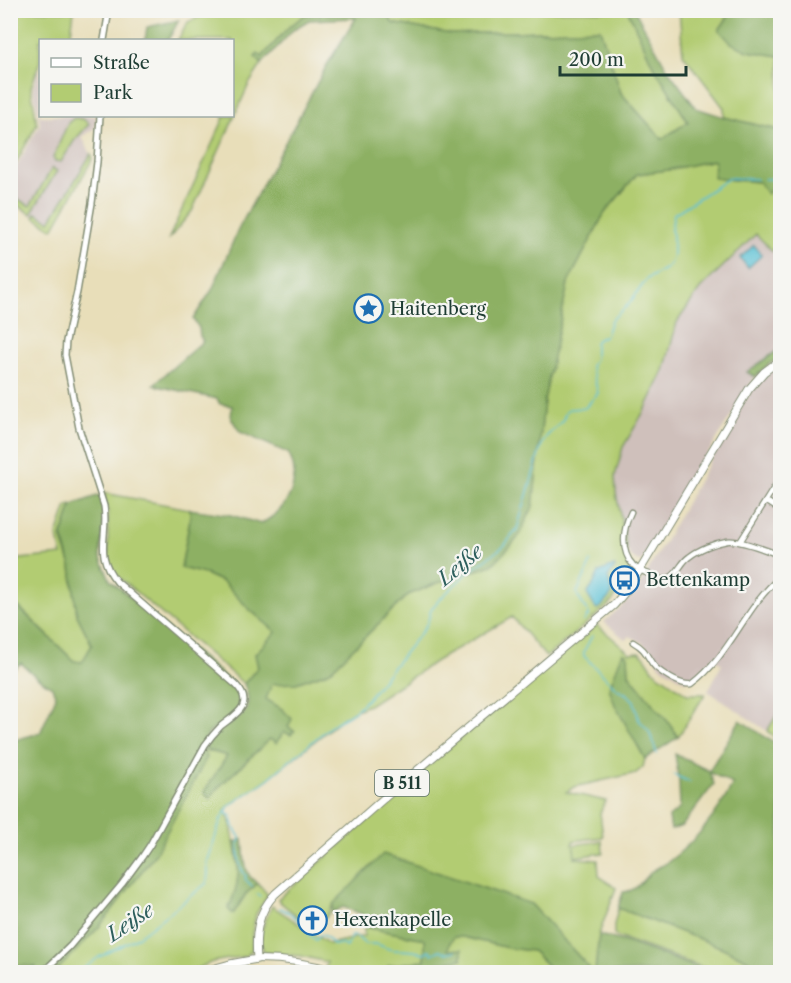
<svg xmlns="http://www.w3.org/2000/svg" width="791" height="983" font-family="'Libre Caslon Text',serif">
	<rect width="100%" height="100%" fill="#f6f6f2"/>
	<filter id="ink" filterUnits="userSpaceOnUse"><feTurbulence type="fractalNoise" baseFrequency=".0167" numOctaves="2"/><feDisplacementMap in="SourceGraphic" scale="12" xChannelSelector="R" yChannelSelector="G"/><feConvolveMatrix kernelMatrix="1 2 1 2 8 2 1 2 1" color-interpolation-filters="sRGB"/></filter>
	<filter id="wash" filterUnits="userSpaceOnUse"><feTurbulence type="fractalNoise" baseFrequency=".008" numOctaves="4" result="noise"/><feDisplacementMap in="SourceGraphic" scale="24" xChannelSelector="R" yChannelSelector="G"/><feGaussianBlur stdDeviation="1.35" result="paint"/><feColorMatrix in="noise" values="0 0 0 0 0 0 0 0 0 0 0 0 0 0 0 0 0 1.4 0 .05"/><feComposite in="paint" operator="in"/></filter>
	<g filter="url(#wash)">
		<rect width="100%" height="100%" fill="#e8deb9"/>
		<!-- industrial -->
		<path fill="#cfc0bb" d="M40,66V116H96L95,128L82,137L91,154L50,222L36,213L32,216L11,203V176L40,124L33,87Z
			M756,233L770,249L780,256V349L747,371L755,377L643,559L639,562L630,556L627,549L616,493L615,476L623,447L646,408L664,370L677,322L700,289Z
			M780,362V710L767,731L708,691L722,664L713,659L691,680L686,682L660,666L651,652L642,643L630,636L626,640L604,622L634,595L665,541L737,412L759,378Z"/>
		<!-- green -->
		<path fill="#b2cc72" stroke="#688453" stroke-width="1.5" d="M11,10L74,11L70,40H40V61L31,87L37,124L11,172Z
			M213,11H365L349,13L305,15L289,27L262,57L258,55L256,57L262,64L249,84L192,211L168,240L224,118L222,116H232V40H178L188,22Z
			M388,11H628L652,63L688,122L662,139L621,93L600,29L451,34L392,23Z
			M679,11H732L719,30L748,51L780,56V123L779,130L724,117V108L683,54Z
			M74,118L83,119L89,124L74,141L61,162L55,161L53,158L68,123Z
			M91,154L93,158L53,229L34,217L36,213L50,221Z
			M714,160V178L780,184V256L770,249L756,234L700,289L677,322L664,371L646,408L623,447L615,476L616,493L627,549L624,550L632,573L610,604L546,657L512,617L436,661L369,705L356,710L343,718L268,779L229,806L226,810L231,825L239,871L233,914L246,894L258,883L268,895L256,914L252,934V950L246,956L212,962L189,972H55L99,927L155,854L200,749L228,756L204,792L210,798L220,786L270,739L284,732L294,731L287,727L282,709L265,699L272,683H296L330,671L408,595L440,582L533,506L544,401L568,283L604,214L637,174L668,170Z
			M52,168L57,171L31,214L13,202L16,198L30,206Z
			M104,493L190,509V519L181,568L205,574L223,582L249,609L276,632L255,654L258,667L244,684L115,574L108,558V512Z
			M72,505L61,537L71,566L77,615L92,645L82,663L74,661L11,599L10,560L62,555L57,535L67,506Z
			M597,625L630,653L639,652L645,657L654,671L687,694H705L678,737L670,724L655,707L629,674L628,656L615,705L645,759L643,767L636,773L574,787L566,792L606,801L600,813L603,837L573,841V845L602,841L603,853L575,857L574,847L575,858L598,860L599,876L616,888L599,934L595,972H593L531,904H333L326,918L320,916L319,918L311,917L307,924L280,902L278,899L414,780L431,762Z
			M780,710V741L767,731Z
			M272,906L329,944L364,936V927L426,939L425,961L388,966L462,959L448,950L450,942L454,937H463L508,948L533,951L554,972H505L503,971L468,972H324L327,962L301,956L274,954L264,952C256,935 265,921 272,906Z
			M618,908L723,948L769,970L767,972H716L618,937L614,934V925Z
			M11,965L36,967L33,972H11Z"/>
		<!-- forest -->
		<path fill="#8db064" stroke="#56764c" stroke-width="1.5" d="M365,11H388L392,23L451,34L600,29L621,93L662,139L688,122L652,63L628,11H635L668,70L696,108L724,117L778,130L780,123V184H777L767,194L759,182L714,178V160L668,170L637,174L604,214L568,283L544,401L533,507L517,539L492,565L440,582L408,595L330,671L296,683L272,684L266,699L282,709L292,719L288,727L294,731L291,735L284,732L276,743L270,739L220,786L210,798L204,792L227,756L204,749C207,745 210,741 213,737C231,718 258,718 244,684L258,667L255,654L276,632L249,609L223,582L205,574L181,568L190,519V509L231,515L261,524C269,519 278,514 283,506C295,491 298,469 288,453L240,432L231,418L232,406L220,404L217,399L153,385L203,341L200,336L199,328L193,319L212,290L238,230L327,65L356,18L309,20L294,29L262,64L255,57L258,54L262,57L289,27L305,15L349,13Z
			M732,11H780V56L748,51L731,43L719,30Z
			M179,20L168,40H145L147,27Z
			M780,349V357L769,364L755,377L747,372Z
			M100,495L104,516L100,556L110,580L237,687L242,695V702L238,710L209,733L200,748L207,757L155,854L99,927L55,972H33L36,967L11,965V743L18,739L40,733L56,697L52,687L35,676L21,663L11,672L10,599L74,661L82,662L92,645L77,615L71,566L62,536L72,505Z
			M623,652L628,656L629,674L655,707L670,724L678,737L645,759L615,705L609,688Z
			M740,720L780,747V957L769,970L723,948L618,908L623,892C640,890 640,881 652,871C657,868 663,865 668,862C696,841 717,815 733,784L709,772L714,784L682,826L671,830L669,817L680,808L679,782L675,754L709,771Z
			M243,839C245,854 242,876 258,883L246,894L233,914L228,909C241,881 239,871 235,842Z
			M383,854L531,904L593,972H554L533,951L508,948L463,937H454L450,942L448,950L462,949V959L388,972V966L425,960V939L364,927L362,914L343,907L332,913L333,904Z
			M599,935L626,942L710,972H595Z"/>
		<!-- water -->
		<path fill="#58c0d4" stroke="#3c7e84" stroke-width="1.5" d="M754,245L762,255L748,268L740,258Z
			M614,566L615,567L608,578L612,594L601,607L596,609L587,594L592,587L599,572Z"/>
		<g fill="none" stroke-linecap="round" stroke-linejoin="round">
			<!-- stream -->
			<path stroke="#58c0d4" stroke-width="1.5" d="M764,179H780
				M584,621L589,614L578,597L577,593L591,562
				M592,636L584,651V656L616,688L628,695L634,701L639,720L649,731L657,754
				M674,775L690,782
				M226,813L231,816L235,830L240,837C238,851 237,865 246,876L245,879L252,886
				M257,894L260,896
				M280,908C290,912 302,921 307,931
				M308,934L316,940L320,935C326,935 330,940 334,945L340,944L347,947L351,936H356L365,944C368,944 372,944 375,944C382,945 388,950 394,950C404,950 414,950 424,953L430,950L432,954L440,950L447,953L455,951
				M72,972L84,968L99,957L136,938L151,927L207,883L208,872L207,863L221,819L229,806L268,779L331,726L356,710L368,698L423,630L428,621L431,609L438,601L467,573L504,546L517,529L541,447L546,437L563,420L566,411L569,409L585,408L598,393L591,366L595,359V343L597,340L606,335L611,320L628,305L647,279L665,269L670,264L673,256V235L671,230L674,214L729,178L757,179"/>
		</g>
	</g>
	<g filter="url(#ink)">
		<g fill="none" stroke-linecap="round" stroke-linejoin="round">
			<defs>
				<path id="minor" d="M766,501L780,510
					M631,512C623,528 620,551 633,565C637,569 643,572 649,574C654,577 660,581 666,579C677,577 680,563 689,557C699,549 715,543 727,541C740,539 767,551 780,555
					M740,542L780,478
					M633,642C649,651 646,658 656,668C665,675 681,686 692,684C730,656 745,607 780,577"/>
				<path id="tertiary" d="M104,40L109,10
					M43,972L70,946L122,884L142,857L150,845L205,745C210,738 215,732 221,726C236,714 255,705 236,685L117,582C93,553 109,537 104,506L79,428L65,355L66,341L77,292L92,203L97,162L100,116"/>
				<path id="secondary" d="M257,959C286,959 312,963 339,972"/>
				<path id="primary" d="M201,972L230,964L257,959C255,934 257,913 275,894L382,800L614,605L626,591L640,570L749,389L764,372L780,360"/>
			</defs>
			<!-- minor casing -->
			<use href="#minor" stroke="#848e76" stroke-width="7"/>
			<!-- tertiary casing -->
			<use href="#tertiary" stroke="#848e76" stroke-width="8"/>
			<!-- secondary casing -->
			<use href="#secondary" stroke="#848e76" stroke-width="8"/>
			<!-- primary casing -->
			<use href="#primary" stroke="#848e76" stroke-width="9"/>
			<!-- minor -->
			<use href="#minor" stroke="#fff" stroke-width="4.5"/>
			<!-- tertiary -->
			<use href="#tertiary" stroke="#fff" stroke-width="5"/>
			<!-- secondary -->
			<use href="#secondary" stroke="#fff" stroke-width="6"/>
			<!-- primary -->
			<use href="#primary" stroke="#fff" stroke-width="7"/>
		</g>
	</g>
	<!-- icons -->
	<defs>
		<symbol id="sight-ring" viewBox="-11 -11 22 22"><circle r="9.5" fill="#f6f6f2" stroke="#1f6fb2" stroke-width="1.5"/><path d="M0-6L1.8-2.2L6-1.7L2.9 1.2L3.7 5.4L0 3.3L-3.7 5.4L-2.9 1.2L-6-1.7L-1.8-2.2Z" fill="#1f6fb2"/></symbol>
		<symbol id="bus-ring" viewBox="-11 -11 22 22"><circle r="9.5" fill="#f6f6f2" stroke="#1f6fb2" stroke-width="1.5"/><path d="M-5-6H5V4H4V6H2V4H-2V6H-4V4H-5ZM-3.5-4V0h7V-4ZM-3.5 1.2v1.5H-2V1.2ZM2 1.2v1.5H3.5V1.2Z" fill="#1f6fb2"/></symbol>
		<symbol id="church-ring" viewBox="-11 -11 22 22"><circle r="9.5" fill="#f6f6f2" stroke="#1f6fb2" stroke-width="1.5"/><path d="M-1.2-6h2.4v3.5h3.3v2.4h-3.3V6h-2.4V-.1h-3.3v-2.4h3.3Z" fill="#1f6fb2"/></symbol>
	</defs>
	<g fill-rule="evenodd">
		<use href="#sight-ring" x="352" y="292" width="33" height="33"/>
		<use href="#bus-ring" x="608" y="564" width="33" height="33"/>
		<use href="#church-ring" x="296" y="904" width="33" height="33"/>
	</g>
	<g text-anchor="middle" stroke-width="4.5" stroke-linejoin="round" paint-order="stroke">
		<!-- shield labels -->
		<rect fill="#f6f6f2" stroke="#60746d" stroke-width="1.5" x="375" y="770" width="54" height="26" rx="4.5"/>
		<g font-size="16" font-weight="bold" fill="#1f3d34">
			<text x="402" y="789">B 511</text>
		</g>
		<!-- poi labels -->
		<g font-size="18" fill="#1f3d34" stroke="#f6f6f2" text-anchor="start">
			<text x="390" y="315">Haitenberg</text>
			<text x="646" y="586">Bettenkamp</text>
			<text x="334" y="926">Hexenkapelle</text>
		</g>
		<!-- water labels -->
		<g font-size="20" font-style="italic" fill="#2d5e5c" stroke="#f6f6f2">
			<text transform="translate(460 565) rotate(-40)" y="7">Leiße</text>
			<text transform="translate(130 922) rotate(-34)" y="7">Leiße</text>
		</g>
	</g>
	<!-- margin -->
	<rect width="791" height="983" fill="none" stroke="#f6f6f2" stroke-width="36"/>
	<!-- legend -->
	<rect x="39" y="39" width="195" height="78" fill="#f6f6f2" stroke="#a0aca6" stroke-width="1.5"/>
	<rect x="51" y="58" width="30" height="9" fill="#ffffff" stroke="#a0aca6" stroke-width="1.5"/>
	<text x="93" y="69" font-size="18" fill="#1f3d34">Straße</text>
	<rect x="51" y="84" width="30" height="18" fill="#b2cc72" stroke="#a0aca6" stroke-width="1.5"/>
	<text x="93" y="99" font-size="18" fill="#1f3d34">Park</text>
	<!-- scale -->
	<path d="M560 66v9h126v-9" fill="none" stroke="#1f3d34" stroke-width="3"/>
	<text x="569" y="66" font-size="18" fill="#1f3d34" stroke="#f6f6f2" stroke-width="4.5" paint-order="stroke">200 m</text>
</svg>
